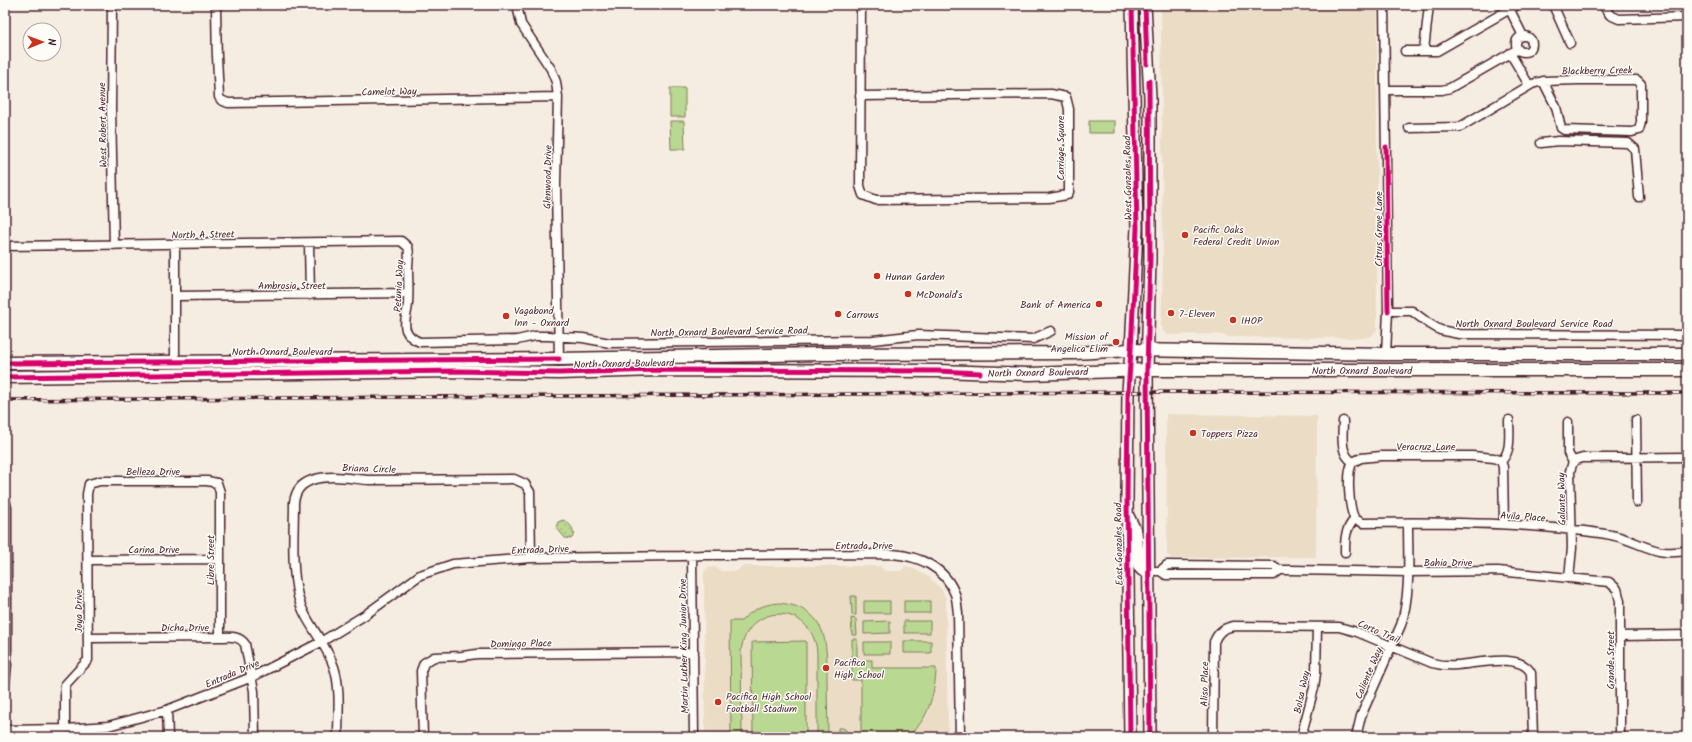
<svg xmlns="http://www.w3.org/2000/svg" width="1692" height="742" font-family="Kalam,sans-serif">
	<defs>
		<pattern id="park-dots" width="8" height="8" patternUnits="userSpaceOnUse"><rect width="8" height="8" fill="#b9d891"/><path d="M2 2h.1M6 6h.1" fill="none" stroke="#a1b97d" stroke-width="1.8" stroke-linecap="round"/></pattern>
	</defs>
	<rect width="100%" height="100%" fill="#f5ede1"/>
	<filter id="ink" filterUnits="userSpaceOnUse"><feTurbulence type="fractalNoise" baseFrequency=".025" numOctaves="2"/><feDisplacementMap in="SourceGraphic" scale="8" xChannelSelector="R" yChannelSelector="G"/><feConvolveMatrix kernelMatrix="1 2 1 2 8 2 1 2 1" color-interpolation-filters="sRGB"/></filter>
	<g filter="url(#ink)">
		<!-- built -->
		<path fill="#ebdcc6" d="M1161,5H1373L1377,11V329L1372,336L1364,338L1231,337L1218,334L1168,335L1161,329L1163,264Z
			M1166,414L1317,416L1316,557L1171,558L1167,555Z
			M742,566H880L885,571H900L906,566L914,569L929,577L942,590L946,599L948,737H705L704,572L708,568L715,567L721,571H737Z"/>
		<!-- grass -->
		<path fill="#b9d891" stroke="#827c5e" d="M670,88H685V117H670Z
			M670,121H684L685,149H671Z
			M1089,121H1115V133H1089Z
			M851,596H856V615H852Z
			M864,601H890V613H864Z
			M904,601H930V613H904Z
			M779,603C828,608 827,642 827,681C827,700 828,718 828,737H817V652C812,601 746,602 741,652L742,737H731L730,621H741C752,610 763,604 779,603Z
			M851,618L856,619L857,635H852Z
			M890,621V633L864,634V622Z
			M904,621H930V633H904Z
			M852,639H857V657L852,658Z
			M806,641V737H753L752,642Z
			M904,641H931V653H904Z
			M864,642H890V654H864Z
			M853,660H872V668H936C936,690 927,730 902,737C891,740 872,737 861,737V680H852V662Z
			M838,728H843L846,730V737H838Z"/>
		<!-- park -->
		<path fill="url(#park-dots)" stroke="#827c5e" d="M1612,5H1687V7H1612Z
			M563,520C568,522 574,528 573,533L575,534L571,539L565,538L556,527L558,522Z"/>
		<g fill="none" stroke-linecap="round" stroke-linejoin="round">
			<defs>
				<path id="street" d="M112,5L111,109L114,245
					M216,5C216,36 217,66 219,97L221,100L228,103L558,97
					M517,5L521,24L551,69L556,82L558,97L556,184L559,359
					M1384,5L1388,311L1386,354
					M1553,5L1570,43
					M1603,5L1610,15L1619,19L1687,17
					M1510,10L1523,36
					M1516 44a8 8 0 1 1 16 0a8 8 0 1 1-16 0Z
					M1424,50L1429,5
					M1405,51H1437L1517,5
					M1510,53L1529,85
					M1579,80H1637L1641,84V122L1639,130L1632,132L1564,130L1561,128L1556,107L1543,81Z
					M1386,90H1442L1450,88L1518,49
					M860,96L1051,94L1066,97L1069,109V192L1067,195L1049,198L876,200L863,195L860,186L861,5
					M1409,128L1460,127L1532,84L1543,81
					M1541,143L1558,141L1628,143L1635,149L1639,197
					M309,243L310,295
					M5,246L401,241L408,247C410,254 408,260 408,268C408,280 409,291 408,303C408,312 403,321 406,330C409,337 414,340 420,342L517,340L535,336H548L583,338L610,343L873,340L918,335L1033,339L1051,331
					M176,296L408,293
					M1388,311H1412L1428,323L1440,330L1459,334L1687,335
					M175,361V245
					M1636,420L1637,502
					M1343,421C1343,434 1339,454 1353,462
					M1568,422V453L1573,462L1570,471L1572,548L1569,578
					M1501,461L1503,467L1504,524
					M1501,461C1512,452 1509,433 1509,420
					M1353,462L1361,458L1381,456H1472L1494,458L1501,461
					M1573,462L1576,460L1583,458L1687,457
					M5,499L7,508V664L5,684
					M1355,519L1363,523C1427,522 1491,522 1554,528C1573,530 1593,531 1611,535C1638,540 1657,559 1687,550
					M1345,552C1345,539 1345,529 1355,519C1349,510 1346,471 1353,462
					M692,555L694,737
					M88,560L220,559
					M1156,571H1160L1166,575H1274L1280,570
					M1160,571L1167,565L1274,566L1280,570H1291L1408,572L1498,571L1609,582L1617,589L1620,601V737
					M1620,636L1687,635
					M88,638L220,637C230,637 239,635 245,644L254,691L255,737
					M167,710L168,737
					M65,729V685L88,660L87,494L89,484L100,481H207L217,483L220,492V637
					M5,730L65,729L108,726L167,710L252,677L321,642L365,615L420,575L453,564L531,558L681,556L704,555L892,554C919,556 945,567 955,594C957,600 957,607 958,613L960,737
					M338,737C338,715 341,688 334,667C326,642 304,622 298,596C291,566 294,533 294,502C296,490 301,484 312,480C331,474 351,479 370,480C418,480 466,479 514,479L525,484L530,492L531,558
					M423,737L421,671L424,663L434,657L462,656L477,654L694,652
					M1213,737L1214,642C1218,632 1223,628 1234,626L1339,627L1357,632L1432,663C1440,665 1448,666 1457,665C1475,664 1521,652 1531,673L1533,737
					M1301,737L1314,688L1316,673L1317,627
					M1356,737L1361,716L1401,625C1411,592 1408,557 1408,523"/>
				<path id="secondary" d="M1145,5L1150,97V258L1147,370L1150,737
					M1128,516L1136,532L1139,566L1142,570L1149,571
					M1130,737L1127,499L1128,392L1131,350L1137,228L1132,5"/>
				<path id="primary" d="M5,363L559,359L819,354L1074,353L1131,350L1386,354H1687
					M5,377L458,371L559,373L657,370L938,371L1030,374L1147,370H1687"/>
			</defs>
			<!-- street casing -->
			<use href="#street" stroke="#4a1f2b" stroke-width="11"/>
			<!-- secondary casing -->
			<use href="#secondary" stroke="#4a1f2b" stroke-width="14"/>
			<!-- primary casing -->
			<use href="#primary" stroke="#4a1f2b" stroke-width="15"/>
			<!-- street -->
			<use href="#street" stroke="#fdfcf7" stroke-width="8"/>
			<!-- secondary -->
			<use href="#secondary" stroke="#fdfcf7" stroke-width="11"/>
			<!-- primary -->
			<use href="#primary" stroke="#fdfcf7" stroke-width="12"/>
			<defs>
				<path id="rail" d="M5,400L1128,392L1687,393"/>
			</defs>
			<!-- rail casing -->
			<use href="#rail" stroke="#4a1f2b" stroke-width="3.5"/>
			<!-- rail -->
			<use href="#rail" stroke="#fdfcf7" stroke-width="2" stroke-dasharray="6" stroke-linecap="butt"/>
			<defs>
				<path id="cycleway" d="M1145,5L1147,64
					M1149,81L1150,258L1147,370L1150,737
					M1386,147L1388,311
					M5,363L559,359
					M5,377L458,371L559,373L657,370L938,371L980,373
					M1130,737L1127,499L1128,392L1131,350L1137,228L1132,5"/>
			</defs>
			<!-- cycleway casing -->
			<use href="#cycleway" stroke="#fdfcf7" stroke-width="8"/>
			<!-- cycleway -->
			<use href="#cycleway" stroke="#d6006c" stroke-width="5"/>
		</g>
	</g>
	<!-- markers -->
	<g fill="#c8321e" stroke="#fdfcf7" stroke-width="1.5">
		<circle cx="1185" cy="235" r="4"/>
		<circle cx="877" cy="276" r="4"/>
		<circle cx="908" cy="294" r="4"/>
		<circle cx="1099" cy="304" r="4"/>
		<circle cx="1171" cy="313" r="4"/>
		<circle cx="838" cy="314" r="4"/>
		<circle cx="506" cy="316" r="4"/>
		<circle cx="1233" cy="320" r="4"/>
		<circle cx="1116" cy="342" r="4"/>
		<circle cx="1193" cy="433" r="4"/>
		<circle cx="826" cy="668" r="4"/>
		<circle cx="718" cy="702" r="4"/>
	</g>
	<g text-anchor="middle" stroke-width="3" stroke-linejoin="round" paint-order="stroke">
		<!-- street labels -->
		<g font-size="10" fill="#4a1f2b" stroke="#fdfcf7">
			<text transform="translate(1597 70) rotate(-1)" y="4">Blackberry Creek</text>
			<text transform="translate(389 91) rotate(-1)" y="4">Camelot Way</text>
			<text transform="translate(102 125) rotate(-91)" y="4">West Robert Avenue</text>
			<text transform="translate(1060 148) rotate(-90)" y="4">Carriage Square</text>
			<text transform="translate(547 177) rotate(-89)" y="4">Glenwood Drive</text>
			<text transform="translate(1127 178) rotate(-91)" y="4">West Gonzales Road</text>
			<text transform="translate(1378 229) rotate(-90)" y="4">Citrus Grove Lane</text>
			<text transform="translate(203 234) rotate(-1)" y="4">North A Street</text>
			<text x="292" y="289">Ambrosia Street</text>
			<text transform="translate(398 286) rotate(-87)" y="4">Petunia Way</text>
			<text x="1534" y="327">North Oxnard Boulevard Service Road</text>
			<text transform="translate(729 331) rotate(-1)" y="4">North Oxnard Boulevard Service Road</text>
			<text x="282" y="355">North Oxnard Boulevard</text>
			<text transform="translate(624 363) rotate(-1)" y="4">North Oxnard Boulevard</text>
			<text x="1362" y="374">North Oxnard Boulevard</text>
			<text transform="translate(1038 372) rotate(-1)" y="4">North Oxnard Boulevard</text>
			<text x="1426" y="450">Veracruz Lane</text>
			<text transform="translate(369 468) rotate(2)" y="4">Briana Circle</text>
			<text x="153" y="475">Belleza Drive</text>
			<text transform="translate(1561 499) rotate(-91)" y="4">Galante Way</text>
			<text transform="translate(1523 516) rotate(4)" y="4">Avila Place</text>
			<text transform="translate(1118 544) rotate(-91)" y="4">East Gonzales Road</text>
			<text x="864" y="549">Entrada Drive</text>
			<text x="154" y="553">Carina Drive</text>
			<text transform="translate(540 549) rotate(-2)" y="4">Entrada Drive</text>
			<text transform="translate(210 560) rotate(-90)" y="4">Libre Street</text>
			<text x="1448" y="566">Bahia Drive</text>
			<text transform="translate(78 611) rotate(-90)" y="4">Joya Drive</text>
			<text x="185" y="631">Dicha Drive</text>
			<text transform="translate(1379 631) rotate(23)" y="4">Corto Trail</text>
			<text transform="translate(521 643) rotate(-1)" y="4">Domingo Place</text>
			<text transform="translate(683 646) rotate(-91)" y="4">Martin Luther King Junior Drive</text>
			<text transform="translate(1610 660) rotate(-90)" y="4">Grande Street</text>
			<text transform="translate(232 673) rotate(-23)" y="4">Entrada Drive</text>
			<text transform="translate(1368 673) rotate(-67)" y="4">Caliente Way</text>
			<text transform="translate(1204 684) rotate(-89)" y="4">Aliso Place</text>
			<text transform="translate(1301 692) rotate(-78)" y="4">Bolsa Way</text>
		</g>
		<!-- poi labels -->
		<g font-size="10" fill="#4a1f2b" stroke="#fdfcf7" text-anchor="start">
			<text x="1193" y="233">Pacific Oaks<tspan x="1193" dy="12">Federal Credit Union</tspan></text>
			<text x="885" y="280">Hunan Garden</text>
			<text x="916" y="298">McDonald's</text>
			<text x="1091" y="308" text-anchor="end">Bank of America</text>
			<text x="514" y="314">Vagabond<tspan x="514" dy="12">Inn - Oxnard</tspan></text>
			<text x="1179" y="317">7-Eleven</text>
			<text x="846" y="318">Carrows</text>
			<text x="1241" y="324">IHOP</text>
			<text x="1108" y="340" text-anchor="end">Mission of<tspan x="1108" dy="12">Angelica Elim</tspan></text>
			<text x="1201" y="437">Toppers Pizza</text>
			<text x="834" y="666">Pacifica<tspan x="834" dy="12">High School</tspan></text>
			<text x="726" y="700">Pacifica High School<tspan x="726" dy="12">Football Stadium</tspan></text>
		</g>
	</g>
	<!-- margin -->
	<rect width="1692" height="742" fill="none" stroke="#fdfcf7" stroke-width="20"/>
	<rect x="10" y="10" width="1672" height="722" fill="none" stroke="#4a1f2b" stroke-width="1.5" filter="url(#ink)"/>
	<!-- north arrow -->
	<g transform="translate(42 42) rotate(89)"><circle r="19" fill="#fdfcf7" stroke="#b5a4a5"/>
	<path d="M0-3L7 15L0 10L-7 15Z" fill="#c8321e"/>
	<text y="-6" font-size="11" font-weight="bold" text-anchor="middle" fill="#4a1f2b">N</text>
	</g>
</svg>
